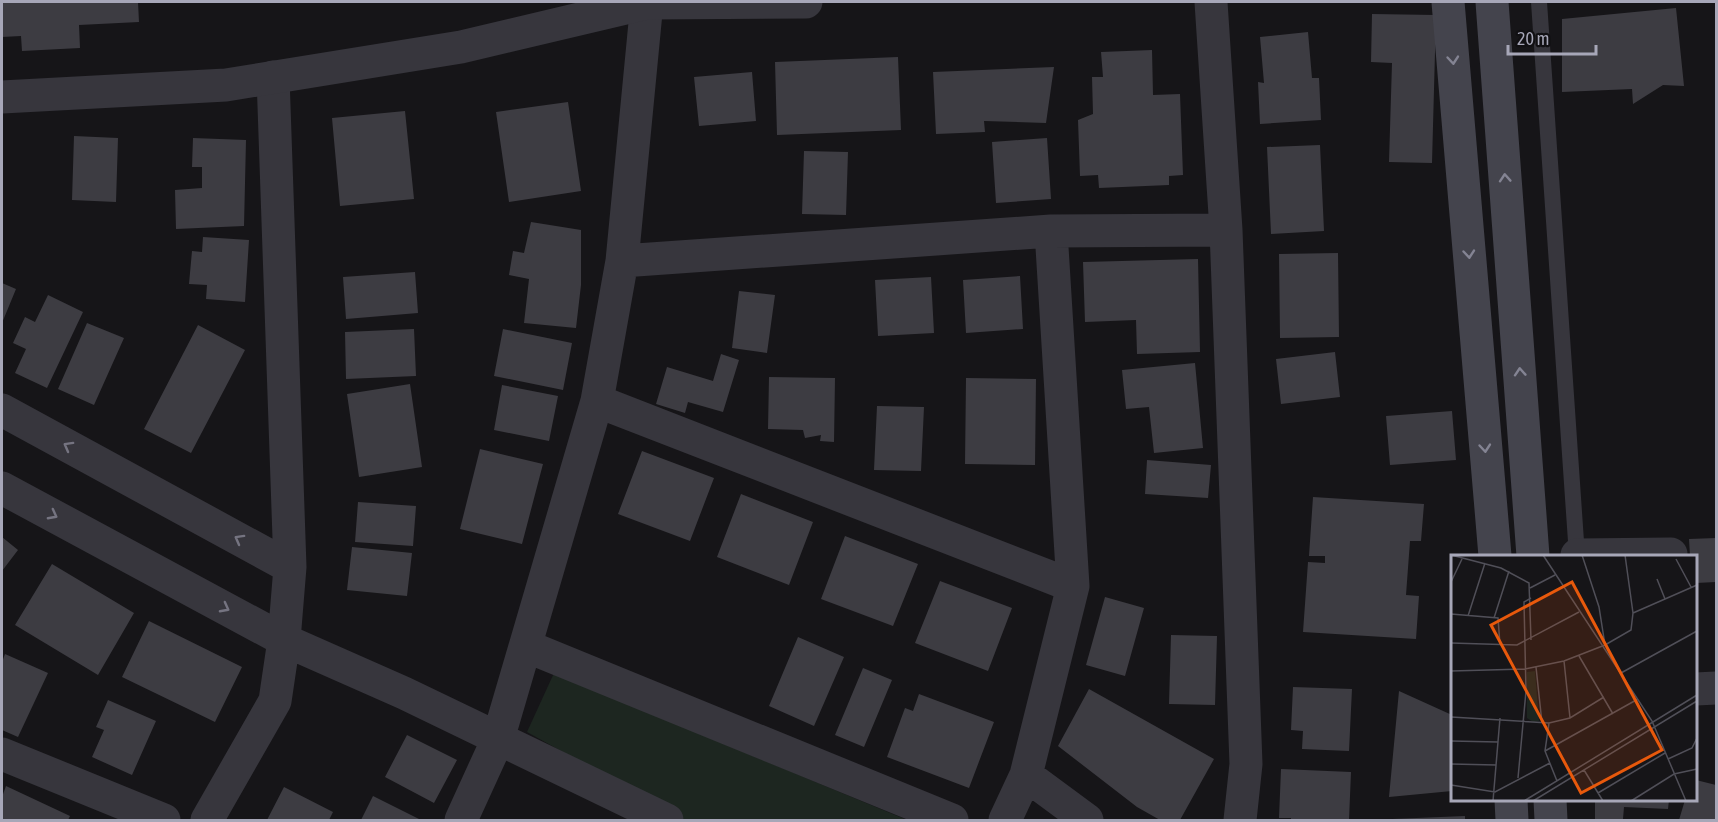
<svg xmlns="http://www.w3.org/2000/svg" width="1718" height="822" viewBox="0 0 1718 822" font-family="'Asap Condensed',sans-serif">
  <style>
    .green { fill: #1d2620 }
    .building { fill: #3d3c42 }
    .lines { fill: none; stroke-linecap: round; stroke-linejoin: round }
    .service { stroke: #37363d; stroke-width: 16 }
    .minor { stroke: #37363d; stroke-width: 33 }
    .tertiary { stroke: #37363d; stroke-width: 33 }
    .secondary { stroke: #44444d; stroke-width: 33 }
    .oneway { stroke: #848493 }
    .oneway2 { stroke: #757481 }
    .inset-road { fill: none; stroke: #504f58; stroke-width: 1.5 }
    .view { fill: #e8590c; fill-opacity: 0.15; stroke: #e8590c; stroke-width: 3 }
    .inset-edge { fill: none; stroke: #a7a7b8; stroke-width: 3 }
  </style>
  <rect width="100%" height="100%" fill="#161518"/>
  <path class="green" d="M554,673L907,820H685L527,732Z"/>
  <path class="building" d="M2,2H138L139,22L79,25L80,48L22,51L21,36L2,37Z
    M1676,8L1684,86L1663,85L1633,104L1632,89L1562,92V19Z
    M1372,14L1436,15L1432,163L1389,162L1392,63L1371,62Z
    M1308,32L1312,78H1319L1321,120L1260,124L1258,82L1264,83L1260,37Z
    M1152,50L1153,95L1180,94L1183,175L1169,176V185L1099,188L1098,175L1080,176L1078,120L1093,114L1092,77H1103L1101,52Z
    M898,57L901,130L777,135L775,62Z
    M1054,67L1046,123L984,121L985,132L936,134L933,72Z
    M752,72L756,121L699,126L694,77Z
    M568,102L581,191L509,202L496,112Z
    M405,111L414,199L340,206L332,118Z
    M74,136L118,138L116,202L72,200Z
    M193,138L246,140L244,226L176,229L175,190L202,188V167H192Z
    M1047,138L1051,199L996,203L992,142Z
    M1320,145L1324,231L1271,234L1267,147Z
    M804,151L848,152L846,215L802,214Z
    M531,222L581,230V285L576,328L524,323L529,279L509,275L513,251L524,253Z
    M203,237L249,240L245,302L206,299L207,285L189,284L192,251L202,252Z
    M1338,253L1339,337L1280,338L1279,254Z
    M1198,259L1200,352L1137,354L1136,320L1085,322L1083,262Z
    M415,272L418,313L346,319L343,277Z
    M1020,276L1023,329L966,333L963,280Z
    M931,277L934,333L878,336L875,280Z
    M2,283L16,289L2,323Z
    M739,291L775,295L767,353L732,348Z
    M48,295L83,312L47,388L15,373L26,349L13,343L25,317L35,322Z
    M87,323L124,338L94,405L58,389Z
    M198,325L245,350L191,453L144,429Z
    M414,329L416,376L346,379L345,332Z
    M503,329L572,343L563,390L494,376Z
    M1335,352L1340,397L1281,404L1276,359Z
    M721,354L739,360L723,412L688,402L685,413L656,404L667,367L713,381Z
    M1195,363L1203,448L1154,453L1149,407L1126,409L1122,370Z
    M769,377L835,378L834,442L820,441L821,435L805,438L803,430L768,429Z
    M966,378L1036,379L1035,465L965,464Z
    M410,384L422,467L359,477L347,394Z
    M502,385L558,396L549,441L494,430Z
    M877,406L924,407L921,471L874,470Z
    M1452,411L1456,460L1390,465L1386,416Z
    M480,449L543,464L522,544L460,529Z
    M642,451L714,478L690,541L618,514Z
    M1147,460L1211,465L1208,498L1145,494Z
    M741,494L813,522L789,585L717,557Z
    M1313,497L1424,504L1421,541H1410L1406,595L1419,596L1416,639L1303,632L1308,562L1325,563V556H1309Z
    M358,502L416,506L413,546L355,542Z
    M845,536L918,564L893,626L821,599Z
    M2,537L18,550L2,571Z
    M1716,538V582L1696,583V556H1690L1689,539Z
    M352,547L412,553L407,596L347,590Z
    M52,564L134,613L98,675L15,625Z
    M940,581L1012,608L988,671L915,643Z
    M1105,597L1144,608L1125,676L1086,665Z
    M149,621L242,667L215,722L122,677Z
    M1171,635L1217,636L1215,705L1169,704Z
    M798,637L844,657L814,726L769,706Z
    M5,654L48,673L18,737L2,730V662Z
    M863,668L892,680L864,747L835,735Z
    M1293,687L1352,689L1349,751L1302,749L1303,731L1291,730Z
    M1089,689L1214,759L1180,820H1160L1137,807L1058,746Z
    M1399,691L1452,715V791L1389,797Z
    M919,694L994,722L969,788L887,757L905,708L913,711Z
    M108,700L156,721L132,775L92,757L104,730L96,727Z
    M407,735L457,760L434,803L385,777Z
    M1281,769L1351,772L1349,820H1291V818H1279Z
    M1696,780L1716,785V820H1679L1685,800H1696Z
    M6,786L70,816L68,820H2V797Z
    M284,787L333,812L329,820H267Z
    M373,796L421,820H361Z
    M1595,800H1669L1668,809L1624,807L1623,819L1595,820Z
    M1465,816V820H1392V819Z"/>
  <g class="lines">
    <path class="service" d="M1539,2L1577,556"/>
    <path class="minor" d="M1211,2L1226,230L1246,764L1240,820
      M622,261L1051,231L1226,230
      M597,401L1073,586
      M2,410L290,567
      M2,488L284,640L404,693L667,820
      M1577,555L1671,554
      M526,646L952,820
      M1696,689L1716,688
      M2,754L164,820
      M1026,775L1087,820
      M207,820L275,701L284,640L290,567L273,77
      M461,820L498,739L597,401L622,261L647,2
      M1005,820L1026,775L1073,586L1051,231"/>
    <path class="tertiary" d="M2,97L226,85L461,47L647,3L806,2"/>
    <path class="secondary" d="M1448,2L1495,556
      M1492,2L1533,556
      M1511,800L1512,820
      M1550,800L1551,820"/>
  </g>
  <defs><path id="oneway-chevron" d="M-2-3.5L2.5 0L-2 3.5" fill="none" stroke-width="1.6" stroke-linecap="round" stroke-linejoin="round" transform="scale(1.5)"/></defs>
  <g class="oneway">
    <use href="#oneway-chevron" transform="translate(1453 60) rotate(85)"/>
    <use href="#oneway-chevron" transform="translate(1505 178) rotate(-94)"/>
    <use href="#oneway-chevron" transform="translate(1469 254) rotate(85)"/>
    <use href="#oneway-chevron" transform="translate(1520 372) rotate(-94)"/>
    <use href="#oneway-chevron" transform="translate(1485 448) rotate(85)"/>
  </g>
  <g class="oneway2">
    <use href="#oneway-chevron" transform="translate(68 446) rotate(-151)"/>
    <use href="#oneway-chevron" transform="translate(53 515) rotate(28)"/>
    <use href="#oneway-chevron" transform="translate(239 539) rotate(-151)"/>
    <use href="#oneway-chevron" transform="translate(225 608) rotate(28)"/>
  </g>
  <g transform="translate(1451 555)">
    <rect width="246" height="246" fill="#161518"/>
    <path d="M84,116L88,166L82,167L76,163V117Z" fill="#1d2620"/>
    <path class="inset-road" d="M0,0L50,13L78,28L80,85M92,0L201,166L235,246M131,0L148,52L154,90M225,4L240,32M206,24L214,44M0,27L11,4M79,33L104,20M182,58L246,30M0,59L47,63L49,90M17,61L34,8M43,63L58,16M0,88L66,90L128,57M128,101L162,159M113,106L119,163M85,112L91,168M0,116L74,114L113,106L154,90L180,75L182,58L174,0M170,118L246,76M0,162L98,168L119,163L153,142M98,168L94,196L106,226M0,186L47,187M94,196L187,144M217,204L241,193L246,183M0,209L45,210M133,215L152,246M67,223L75,136L73,47L80,43M0,230L44,237L99,208M147,238L214,198M42,246L49,163M73,246L246,140M82,246L246,146M180,246L223,219L246,214"/>
    <path class="view" d="M121,27L211,195L130,238L40,70Z"/>
    <rect width="246" height="246" class="inset-edge"/>
  </g>
  <rect width="1718" height="822" fill="none" stroke="#a7a7b8" stroke-width="6"/>
  <path d="M1508 45v9h88v-9" fill="none" stroke="#a7a7b8" stroke-width="3"/>
  <text x="1517" y="45" font-size="18" fill="#a7a7b8" stroke="#111013" stroke-width="4.5" paint-order="stroke">20 m</text>
</svg>
